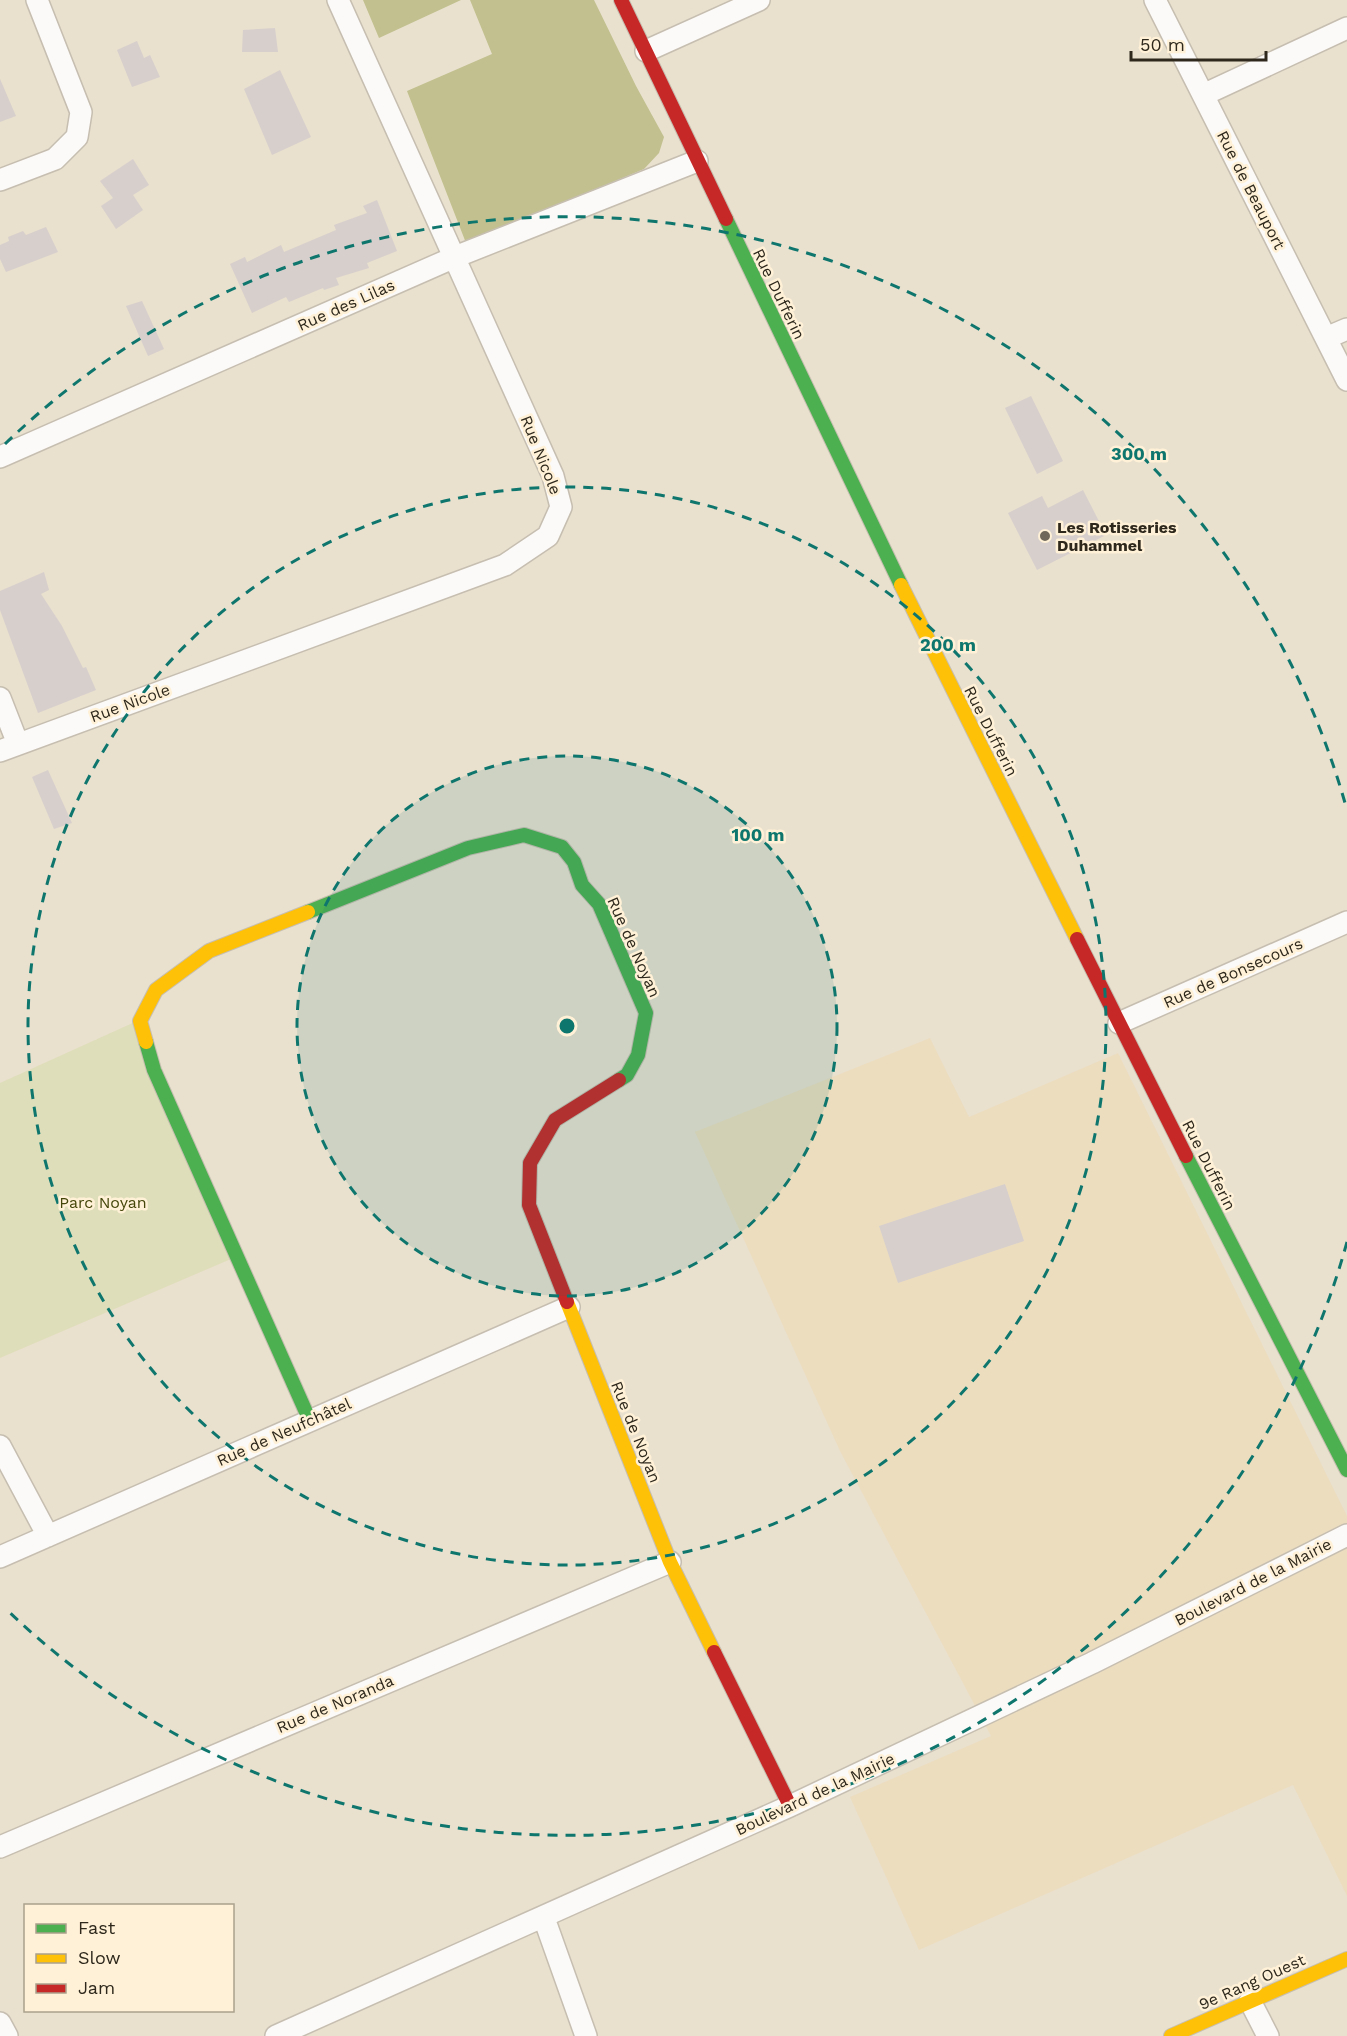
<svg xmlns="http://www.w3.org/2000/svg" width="1347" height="2036" viewBox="0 0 1347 2036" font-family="'Work Sans',sans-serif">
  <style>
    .built { fill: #ecddbf }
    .green { fill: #dfdeba }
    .forest { fill: #c1c08e }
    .building { fill: #d7cfcc }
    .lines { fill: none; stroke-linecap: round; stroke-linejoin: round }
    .street-casing { stroke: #c6beb0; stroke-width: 24 }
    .fast-casing { stroke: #c6beb0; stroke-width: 16 }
    .slow-casing { stroke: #c6beb0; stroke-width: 16 }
    .jam-casing { stroke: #c6beb0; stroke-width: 16 }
    .street { stroke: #fcfaf8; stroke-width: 21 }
    .fast { stroke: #4caf50; stroke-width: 14 }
    .slow { stroke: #ffc107; stroke-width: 14 }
    .jam { stroke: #c62828; stroke-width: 14 }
    .ring { fill: none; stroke: #0f766e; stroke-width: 3; stroke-dasharray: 10 8 }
    .poi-dot { fill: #6f685a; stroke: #fff1d7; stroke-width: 2 }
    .labels { text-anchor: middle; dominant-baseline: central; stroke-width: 5; stroke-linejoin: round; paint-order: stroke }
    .street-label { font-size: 16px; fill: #2e281c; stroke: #fff1d7 }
    .poi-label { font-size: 16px; font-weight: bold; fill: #2e281c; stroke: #fff1d7; text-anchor: start }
    .park-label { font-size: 16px; fill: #44460a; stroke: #fff1d7 }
    .centre { fill: #0f766e; stroke: #fff1d7; stroke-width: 3 }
    .ring-label { font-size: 18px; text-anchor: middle; font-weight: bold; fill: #0f766e; stroke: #fff1d7; stroke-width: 5; stroke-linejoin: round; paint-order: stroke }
  </style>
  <rect width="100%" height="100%" fill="#e9e0ce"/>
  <path class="built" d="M930,1038L969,1117L1118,1053L1347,1516V1896L1293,1785L919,1950L850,1797L991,1736L840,1451L695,1132Z"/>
  <path class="green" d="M137,1021L238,1256L0,1358V1083Z"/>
  <path class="forest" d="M363,0H461L379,38Z
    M470,0H594L636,86L664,137L659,153L644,169L466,243L407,91L492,54Z"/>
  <path class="building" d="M275,28L278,52H242L243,30Z
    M137,41L144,58L150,55L160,77L132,87L117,50Z
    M280,70L311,137L272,155L244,89Z
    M0,79L16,116L0,122Z
    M133,159L149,185L133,195L143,210L116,229L101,206L113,198L100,181Z
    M377,200L397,251L367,263L369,268L336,278L339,285L324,290L323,288L289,302L286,297L252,313L230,264L245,257L247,262L281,245L284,252L336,230L334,225L367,213L363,206Z
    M46,227L58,252L6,272L0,259V245L9,241L8,237L23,231L26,235Z
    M142,301L164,349L148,356L126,306Z
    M1031,396L1063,461L1037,474L1005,408Z
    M1083,490L1106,535L1037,570L1008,513L1042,496L1048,508Z
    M44,572L49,590L41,594L62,626L83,668L86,667L96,690L38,713L0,610V591Z
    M48,770L72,823L54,829L32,777Z
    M1005,1184L1024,1241L898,1283L879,1226Z"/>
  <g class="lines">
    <g class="street-casing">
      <path id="street" d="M1155,0L1347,380
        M646,51L759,0
        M1203,95L1347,28
        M0,180L55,159L77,137L81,112L37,0
        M1326,338L1347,329
        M0,457L455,257L697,161
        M0,698L18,744
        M0,751L505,565L548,536L561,507L553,476L338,0
        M1119,1023L1347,922
        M0,1446L48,1536
        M0,1557L569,1307
        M0,1847L670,1562
        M544,1918L586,2036
        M1250,2001L1268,2036
        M0,2023L7,2036
        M276,2036L790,1806L1092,1663L1347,1535"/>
    </g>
    <g class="fast-casing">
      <path id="fast" d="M726,219L901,585
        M308,912L468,848L524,835L562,847L574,862L582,885L599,904L646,1013L638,1055L627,1075L619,1080
        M146,1042L154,1070L310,1421
        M1186,1156L1347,1470"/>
    </g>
    <g class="slow-casing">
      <path id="slow" d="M901,585L1077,939
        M146,1042L140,1021L156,990L209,951L308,912
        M567,1302L670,1562L714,1652
        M1171,2036L1347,1959"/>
    </g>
    <g class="jam-casing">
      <path id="jam" d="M621,0L726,219
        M1077,939L1186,1156
        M567,1302L529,1205L530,1163L555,1120L619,1080
        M714,1652L790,1806"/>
    </g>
    <use href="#street" class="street"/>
    <use href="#fast" class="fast"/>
    <use href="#slow" class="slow"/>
    <use href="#jam" class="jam"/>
  </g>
  <circle cx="567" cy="1026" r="270" fill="#0f766e" fill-opacity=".12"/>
  <g class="ring">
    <circle cx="567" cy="1026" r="270"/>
    <circle cx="567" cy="1026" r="539"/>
    <path d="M1347 1242A809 809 0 0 1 5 1608M5 444A809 809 0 0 1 1347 810"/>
  </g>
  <circle class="poi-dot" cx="1045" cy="536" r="6"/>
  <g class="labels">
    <g class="street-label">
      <text transform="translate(1251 190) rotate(63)">Rue de Beauport</text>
      <text transform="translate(779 294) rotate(64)">Rue Dufferin</text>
      <text transform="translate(346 305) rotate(-24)">Rue des Lilas</text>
      <text transform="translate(541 455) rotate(68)">Rue Nicole</text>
      <text transform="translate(130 703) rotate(-20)">Rue Nicole</text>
      <text transform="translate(991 731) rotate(63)">Rue Dufferin</text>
      <text transform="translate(634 947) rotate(66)">Rue de Noyan</text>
      <text transform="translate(1233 973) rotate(-24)">Rue de Bonsecours</text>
      <text transform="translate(1209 1165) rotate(63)">Rue Dufferin</text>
      <text transform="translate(284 1432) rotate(-24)">Rue de Neufchâtel</text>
      <text transform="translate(636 1432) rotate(68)">Rue de Noyan</text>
      <text transform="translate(1253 1582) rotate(-27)">Boulevard de la Mairie</text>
      <text transform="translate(335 1704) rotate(-23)">Rue de Noranda</text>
      <text transform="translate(815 1794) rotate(-25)">Boulevard de la Mairie</text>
      <text transform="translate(1252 1982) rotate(-24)">9e Rang Ouest</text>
    </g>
    <g class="poi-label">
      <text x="1057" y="527">Les Rotisseries<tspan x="1057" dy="18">Duhammel</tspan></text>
    </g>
    <g class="park-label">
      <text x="103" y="1202">Parc Noyan</text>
    </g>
  </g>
  <circle cx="567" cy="1026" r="9" class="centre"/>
  <g class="ring-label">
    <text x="1139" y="460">300 m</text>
    <text x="948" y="651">200 m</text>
    <text x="758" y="841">100 m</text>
  </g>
  <rect x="24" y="1904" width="210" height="108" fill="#fff1d7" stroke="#aba18c" stroke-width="1.5"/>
  <rect x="36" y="1924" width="30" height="9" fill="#4caf50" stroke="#aba18c" stroke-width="1.5"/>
  <text x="78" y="1934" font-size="18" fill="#2e281c">Fast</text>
  <rect x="36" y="1954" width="30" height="9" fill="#ffc107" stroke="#aba18c" stroke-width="1.5"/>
  <text x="78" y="1964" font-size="18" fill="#2e281c">Slow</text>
  <rect x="36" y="1984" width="30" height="9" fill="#c62828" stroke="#aba18c" stroke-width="1.5"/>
  <text x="78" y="1994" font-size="18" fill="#2e281c">Jam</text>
  <path d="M1131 51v9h135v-9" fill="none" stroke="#2e281c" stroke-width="3"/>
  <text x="1140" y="51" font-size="18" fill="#2e281c" stroke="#fff1d7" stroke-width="4.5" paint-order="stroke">50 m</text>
</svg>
